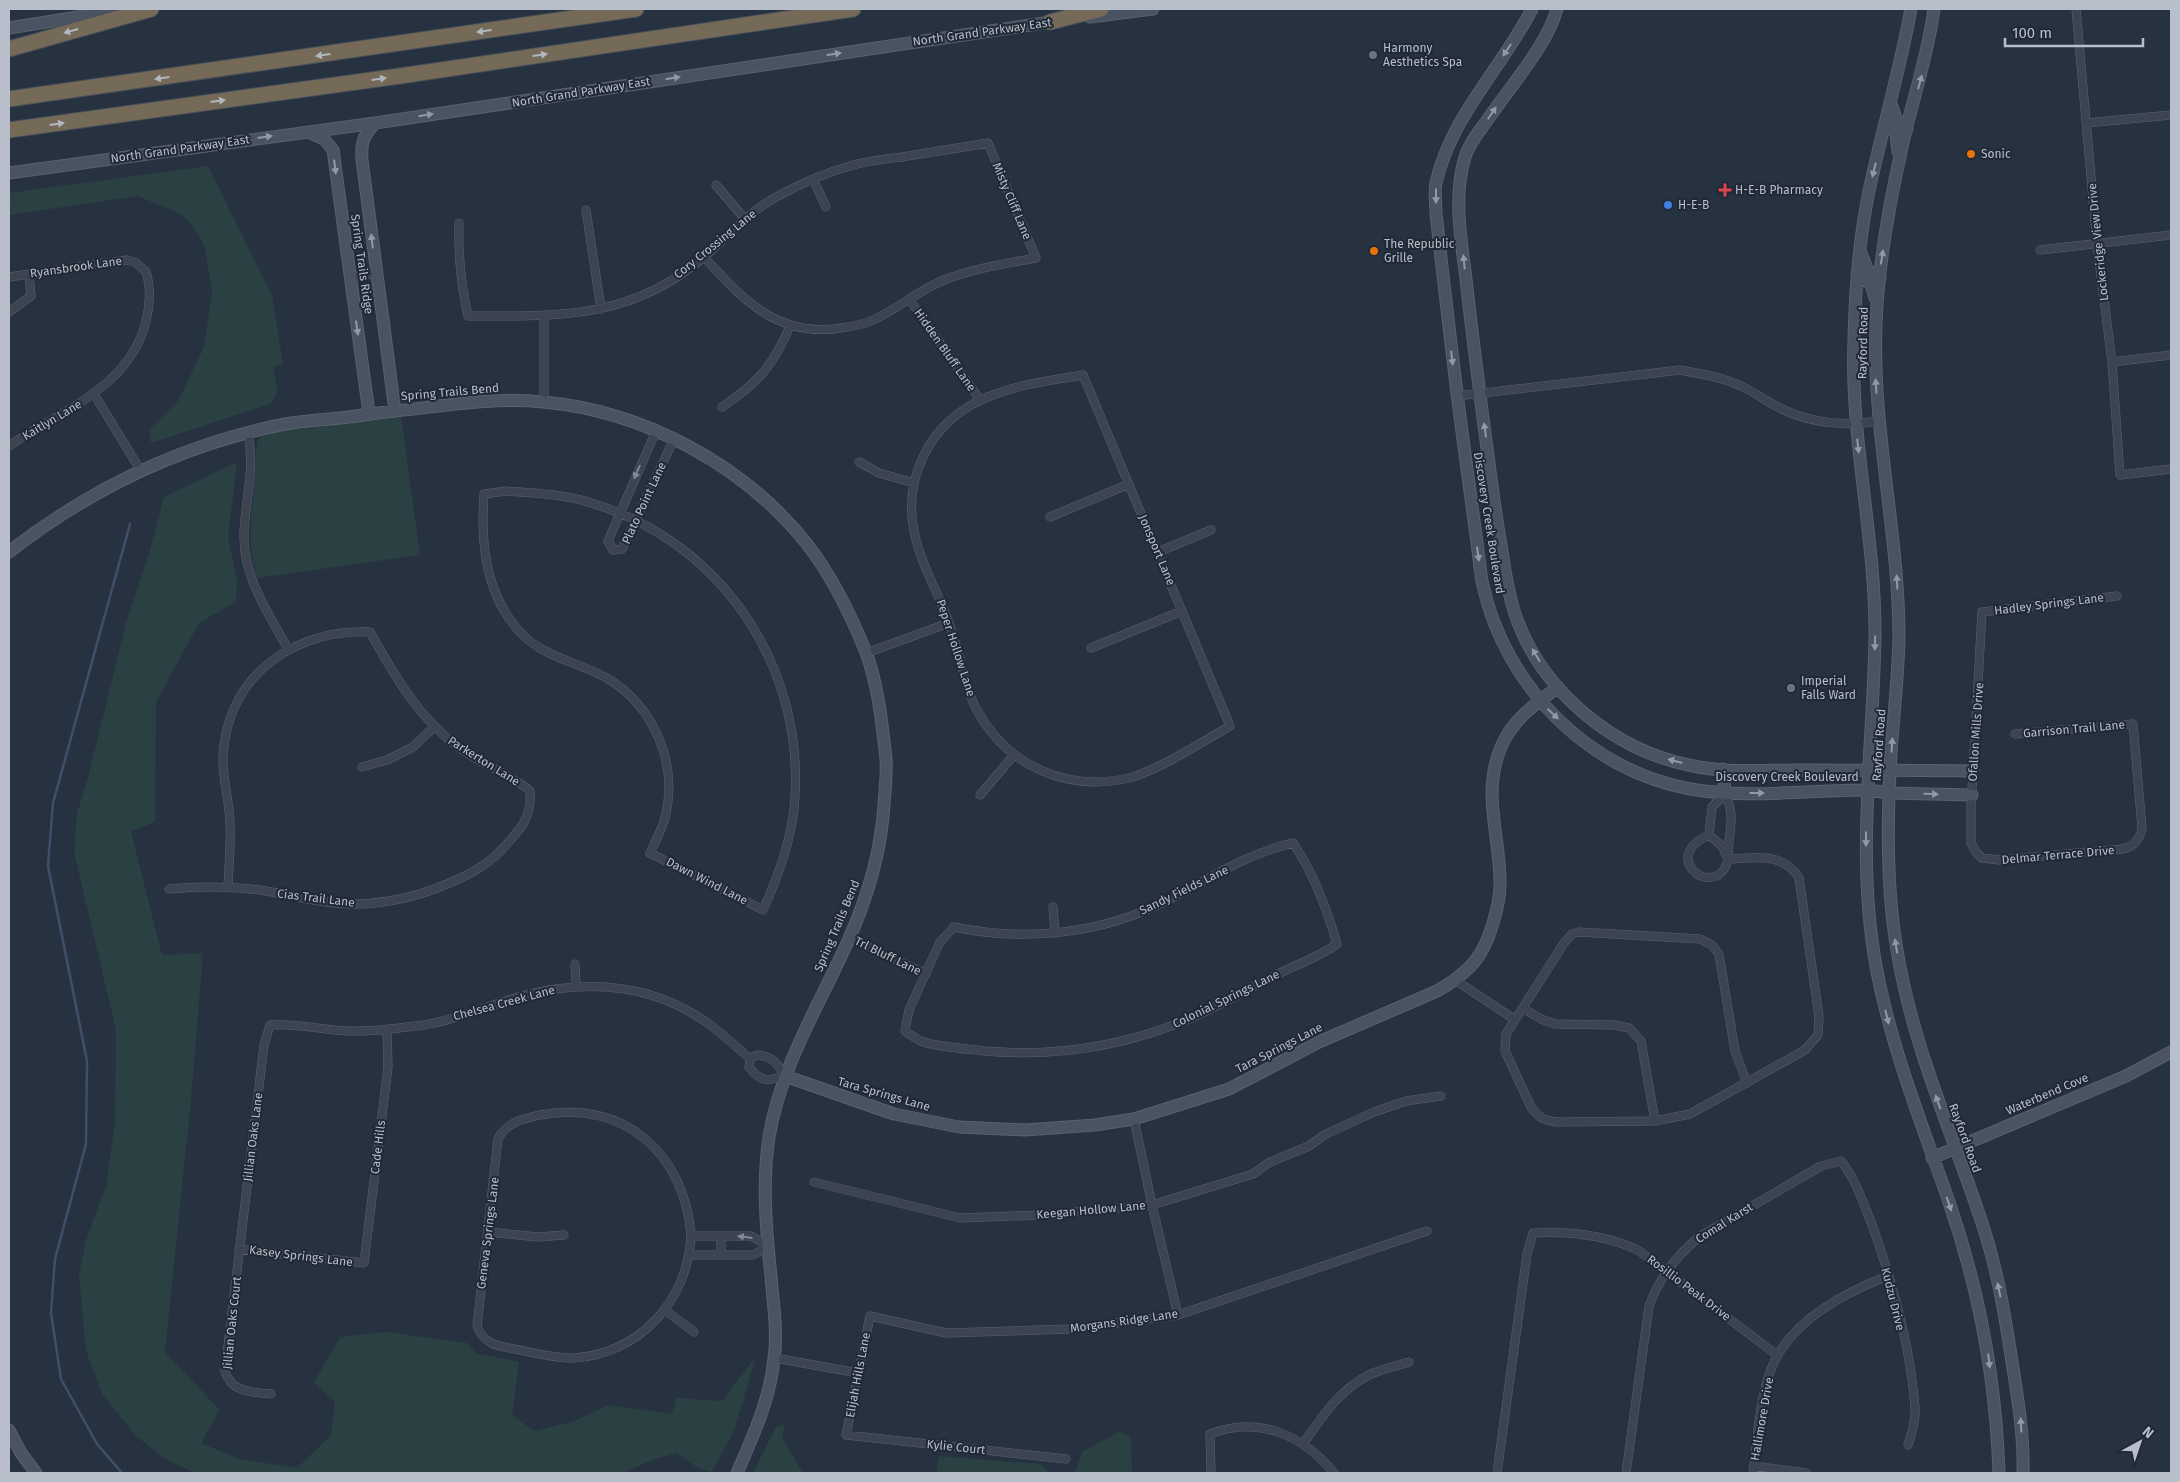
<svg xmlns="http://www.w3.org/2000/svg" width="2180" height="1482" viewBox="0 0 2180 1482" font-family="'Fira Sans',sans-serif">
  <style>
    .green { fill: #2a4042 }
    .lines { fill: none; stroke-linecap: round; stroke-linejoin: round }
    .stream { stroke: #3e5067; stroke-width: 2.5 }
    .street-casing { stroke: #59626d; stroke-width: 9 }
    .secondary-casing { stroke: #59626d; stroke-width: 13 }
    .highway-casing { stroke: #464f5a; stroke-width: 17 }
    .street { stroke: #3b4450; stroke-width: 8 }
    .secondary { stroke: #495362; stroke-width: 11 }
    .highway { stroke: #756958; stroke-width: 15 }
    .oneway { fill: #b1b6bf }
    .oneway2 { fill: #9199a6 }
    .oneway3 { fill: #808893 }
    .worship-dot { fill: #6b7280; stroke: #202935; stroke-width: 2 }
    .food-dot { fill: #e8710a; stroke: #202935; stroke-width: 2 }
    .health-dot { fill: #e0444e; stroke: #202935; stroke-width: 2 }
    .shop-dot { fill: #3f7fe0; stroke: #202935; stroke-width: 2 }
    .labels { text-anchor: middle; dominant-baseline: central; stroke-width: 4; stroke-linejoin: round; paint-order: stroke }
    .street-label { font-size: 12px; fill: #b8bfca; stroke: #202935 }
    .poi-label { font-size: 12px; fill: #b8bfca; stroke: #202935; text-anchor: start }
  </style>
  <rect width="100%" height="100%" fill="#273240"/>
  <path class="green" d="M208,166L272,295L283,364L273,367L278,391L270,404L151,443L149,430L178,401L204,347L212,291L205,248L197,232L183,215L138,196L9,215V193Z
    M401,416L420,555L257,578C248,548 250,521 254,491C255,482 255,444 259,439C269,427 379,418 401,416Z
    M237,462L228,538L237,580L236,602L199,623L156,702L155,822L131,831L162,955L203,953L191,1100L165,1352L220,1410L201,1443L240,1459L297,1468L331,1435L335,1402L314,1382L340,1337L386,1332L467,1343L476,1353L519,1362L512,1415L534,1431L575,1421L608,1405L672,1414L676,1398L722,1401L756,1356L734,1431L712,1472L698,1468L676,1453L652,1460L623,1473H196L167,1460L137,1437L102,1394L86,1351L79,1275L86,1240L106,1186L115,1121L116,1030L74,852L77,813L89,774L126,623L149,554L164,497Z
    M785,1424L782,1437L801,1470L805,1473H753L776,1427Z
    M1120,1431L1131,1438L1132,1473H1075L1082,1452Z
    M939,1456L1040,1464L1051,1473H936Z"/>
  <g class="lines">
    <path class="stream" d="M122,1473L97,1444L61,1379L51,1313L55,1259L86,1144L87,1061L48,866L53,803L130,524"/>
    <g class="street-casing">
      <path id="street" d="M2076,9L2097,244L2112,362L2120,475L2171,469
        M2086,123L2171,115
        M813,179L826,207
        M716,185L744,218
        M586,210L601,309
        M459,223C458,255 461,285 468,316C558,316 630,320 704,257C729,236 750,210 780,195C802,183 825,173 850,166C866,161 885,159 902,157C931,152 959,148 988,143L1036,258C1004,264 975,268 944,280C919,290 896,310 871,321C860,326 846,327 834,329C774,335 741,297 704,257
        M2040,250L2171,235
        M9,277L127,260L135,262L146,272C151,287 150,306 146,321C130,388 60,411 9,446
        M349,278L376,273
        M910,300L980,400
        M9,312L31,296L29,274
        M2112,362L2171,355
        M1083,375L1230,726C1204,741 1157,771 1129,778C1068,792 1009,767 978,712C963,685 960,652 949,623C938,592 920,563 914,531C909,506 912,480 923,457C953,393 1020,385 1083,375Z
        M94,394L141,471
        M1457,396L1680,370C1702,374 1723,377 1743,387C1754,392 1763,399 1774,405C1807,423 1841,427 1879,421
        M544,402V316
        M722,407C758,383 773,366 790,326
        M656,431L608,541L613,550L622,549L674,439
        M248,433C255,471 246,495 244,532C242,575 268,613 288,649
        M859,462L879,473L914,483
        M506,491C534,493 561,494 588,502C723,541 808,670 794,809C790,844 778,877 763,910L650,853C656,840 663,828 666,814C678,758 650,698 597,673C563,657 535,655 511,621C484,584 481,538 484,494Z
        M1050,517L1129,484
        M1158,552L1211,530
        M1091,648L1182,611
        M866,653L949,623
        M2015,734L2133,724L2142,828C2140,840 2133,847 2122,849L1999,860L1982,858L1976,852L1971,843V807L1982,612L2117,596
        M362,767L387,760L413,747L434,727
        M1725,794C1734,813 1731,821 1729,842C1728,850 1729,861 1725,868C1708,896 1661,856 1709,835L1712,807Z
        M980,795L1014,755
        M1709,835L1722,846L1728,859C1754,858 1784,852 1799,878L1819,1016L1818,1035L1805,1050L1690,1114L1655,1121L1558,1122C1546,1121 1539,1118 1532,1109L1505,1051L1506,1034L1564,943L1572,934L1579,932L1700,939L1712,945L1719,954L1735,1051L1747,1083
        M1293,843C1313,872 1327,909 1337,944C1319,957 1300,963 1280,973C1249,988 1220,1006 1189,1019C1124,1046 1054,1057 985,1051C969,1049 935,1047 921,1041C916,1038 910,1035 905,1031L909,1010L940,942L954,927C1026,942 1102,934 1168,900C1209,879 1248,853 1293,843Z
        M169,889C200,886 230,886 260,890C293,895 325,905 358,904C389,903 419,896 447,884C469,875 488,865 504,847C521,829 532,817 530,791C508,773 481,764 458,747C418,717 394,675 370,632C298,629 233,671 224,746C220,771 229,797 230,822C231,843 229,865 228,886
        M1053,907L1055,933
        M850,938L926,974
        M575,964L576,985
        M1455,980L1514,1019
        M1523,1008L1541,1019L1555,1024L1615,1025L1629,1028L1641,1041L1655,1121
        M757,1055C773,1056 777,1064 785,1076C767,1081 761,1083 749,1067L750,1059Z
        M1134,1119L1152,1205L1178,1315
        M814,1182L960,1218L1040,1215L1152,1205L1253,1174L1270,1162L1309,1146L1326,1134L1374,1112L1406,1101L1441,1096
        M489,1232L538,1237L564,1235
        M721,1236V1254
        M239,1249L364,1263L388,1067L387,1030
        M690,1255H753L768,1246L751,1236H691C685,1153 623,1099 540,1115C523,1119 506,1122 498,1139L477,1326C485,1347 501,1346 520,1350C538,1354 555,1358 573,1358C639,1355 688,1300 691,1236
        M665,1310L694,1332
        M775,1358L858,1373
        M271,1394C252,1392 231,1393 225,1371L264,1045L270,1025C297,1023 322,1030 349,1031C374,1032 399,1028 424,1025C456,1020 487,1006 518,997C586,978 655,983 713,1027C726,1037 738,1048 750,1059
        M1303,1444C1322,1417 1339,1390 1369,1375C1381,1369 1397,1366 1409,1362
        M1066,1459L846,1435L870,1316L946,1333L1071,1329L1178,1315L1427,1231
        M1754,1466L1806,1473
        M1211,1473L1210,1434C1258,1415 1303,1435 1334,1473
        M1497,1473L1527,1254L1533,1233C1569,1231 1605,1235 1638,1250L1777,1355
        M1626,1473L1649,1306C1660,1277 1675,1257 1699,1237L1821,1166L1841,1161C1856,1180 1862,1200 1871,1222C1892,1280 1910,1346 1915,1407C1916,1420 1912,1432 1908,1445
        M1753,1473C1757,1441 1759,1406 1769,1375C1785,1324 1841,1294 1888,1276"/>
    </g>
    <g class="secondary-casing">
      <path id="secondary" d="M1532,9C1502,68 1451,116 1436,183C1434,192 1436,204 1436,213C1445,294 1454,374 1465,454C1469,484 1473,513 1477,543C1479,557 1480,572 1483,586C1506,687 1588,770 1690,789C1748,799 1808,790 1867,790L1889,793L1972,795
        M1557,9C1547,46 1508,89 1486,122C1478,133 1469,144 1465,157C1453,197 1461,238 1466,279C1471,325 1477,371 1483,418C1489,462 1494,507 1502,551C1505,572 1508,593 1515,614C1541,691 1614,751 1693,766C1727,773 1764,770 1798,770C1857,770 1915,770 1973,771
        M1911,9C1900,70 1882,130 1869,191C1859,240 1855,290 1854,340C1850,440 1876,538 1875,638C1873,748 1856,857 1876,966C1891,1048 1922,1124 1949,1202C1979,1289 1996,1382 1999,1473
        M1934,9C1928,56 1912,101 1902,147C1889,205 1878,265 1876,325C1872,430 1899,533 1899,638C1898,683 1892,728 1890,772C1887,830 1887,888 1896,944C1911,1043 1951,1129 1982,1223C1997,1268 2005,1315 2012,1362C2018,1399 2024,1436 2023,1473
        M1090,17L1153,9
        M9,28L128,9
        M1891,104L1897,121L1907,129
        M375,123C363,137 361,141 362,160L395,411
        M1886,123L1896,134L1898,152
        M308,132L324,139L333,150L369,413
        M9,173L375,123L1057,21
        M1861,253L1868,271L1880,278
        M1858,275L1871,284L1875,298
        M9,552C90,489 184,444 285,424C303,421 322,420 340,418C358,416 377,413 395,411C444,406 494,397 543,402C644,411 744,465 807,544C831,575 850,613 865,650C878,683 882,723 886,759C887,774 885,790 884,805C881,852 868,896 849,939C820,1004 781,1065 769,1137C762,1182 766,1230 771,1276C773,1303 778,1332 774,1359C770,1400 753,1436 737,1473
        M1723,769L1725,794
        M785,1076L894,1114L959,1127L1025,1130L1095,1125L1134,1119L1229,1089L1319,1042L1437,991C1453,982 1470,970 1480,954C1490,938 1500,904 1500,885C1501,837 1481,795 1501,747C1512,720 1535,704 1558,687
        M1932,1158L2126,1076L2171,1052
        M9,1430L21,1453L36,1473"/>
    </g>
    <g class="highway-casing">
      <path id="highway" d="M1050,22L1101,9
        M9,49L151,9
        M9,99L636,9
        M9,130L400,76L853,9"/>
    </g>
    <use href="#street" class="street"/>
    <use href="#secondary" class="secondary"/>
    <use href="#highway" class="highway"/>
  </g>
  <defs><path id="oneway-solid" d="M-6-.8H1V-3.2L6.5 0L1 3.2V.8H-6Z" transform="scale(1.25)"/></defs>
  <g class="oneway">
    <use href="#oneway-solid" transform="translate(71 31) rotate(164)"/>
    <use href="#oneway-solid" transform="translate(484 31) rotate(172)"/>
    <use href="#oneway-solid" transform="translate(323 55) rotate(172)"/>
    <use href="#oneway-solid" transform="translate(540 55) rotate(-8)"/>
    <use href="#oneway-solid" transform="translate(162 78) rotate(172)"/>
    <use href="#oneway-solid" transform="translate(379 79) rotate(-8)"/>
    <use href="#oneway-solid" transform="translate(218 101) rotate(-8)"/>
    <use href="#oneway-solid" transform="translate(57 124) rotate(-8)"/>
  </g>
  <g class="oneway2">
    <use href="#oneway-solid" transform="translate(1507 50) rotate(124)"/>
    <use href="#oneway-solid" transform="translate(834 54) rotate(-9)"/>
    <use href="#oneway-solid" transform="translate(673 78) rotate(-9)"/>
    <use href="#oneway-solid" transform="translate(1920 82) rotate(-75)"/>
    <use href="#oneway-solid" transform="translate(1492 113) rotate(-56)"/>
    <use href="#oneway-solid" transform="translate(426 115) rotate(-9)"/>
    <use href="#oneway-solid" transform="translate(265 137) rotate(-8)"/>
    <use href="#oneway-solid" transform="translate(335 167) rotate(83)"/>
    <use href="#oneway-solid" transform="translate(1874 170) rotate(104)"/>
    <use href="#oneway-solid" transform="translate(1436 196) rotate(90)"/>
    <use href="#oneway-solid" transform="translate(372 241) rotate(-97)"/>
    <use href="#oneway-solid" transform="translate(1882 257) rotate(-81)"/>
    <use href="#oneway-solid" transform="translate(1464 262) rotate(-96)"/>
    <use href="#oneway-solid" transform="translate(357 328) rotate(82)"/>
    <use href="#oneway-solid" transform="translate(1452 358) rotate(83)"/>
    <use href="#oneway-solid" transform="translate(1876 386) rotate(-93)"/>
    <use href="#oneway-solid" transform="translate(1485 430) rotate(-98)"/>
    <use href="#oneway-solid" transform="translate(1858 446) rotate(84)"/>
    <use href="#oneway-solid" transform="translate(1478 554) rotate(82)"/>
    <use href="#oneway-solid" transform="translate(1897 582) rotate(-93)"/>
    <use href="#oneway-solid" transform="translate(1875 643) rotate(91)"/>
    <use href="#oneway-solid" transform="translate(1536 655) rotate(-121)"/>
    <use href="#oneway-solid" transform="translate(1553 714) rotate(43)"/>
    <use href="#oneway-solid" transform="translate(1892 745) rotate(-86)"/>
    <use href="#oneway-solid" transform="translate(1675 761) rotate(-165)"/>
    <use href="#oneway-solid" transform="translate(1757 793)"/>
    <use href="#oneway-solid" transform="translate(1931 794) rotate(1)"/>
    <use href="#oneway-solid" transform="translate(1866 839) rotate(90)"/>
    <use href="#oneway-solid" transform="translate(1896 946) rotate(-99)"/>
    <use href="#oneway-solid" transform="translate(1887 1017) rotate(77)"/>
    <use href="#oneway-solid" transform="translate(1938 1102) rotate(-110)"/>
    <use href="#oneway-solid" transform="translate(1949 1204) rotate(71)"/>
    <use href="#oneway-solid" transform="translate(1999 1290) rotate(-102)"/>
    <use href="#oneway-solid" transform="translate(1989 1361) rotate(83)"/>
    <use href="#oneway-solid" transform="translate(2021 1425) rotate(-93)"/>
  </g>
  <g class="oneway3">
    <use href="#oneway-solid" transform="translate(637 472) rotate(114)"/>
    <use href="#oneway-solid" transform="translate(745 1237) rotate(-173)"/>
  </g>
  <g class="worship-dot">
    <circle cx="1373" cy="55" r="5"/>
    <circle cx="1791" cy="688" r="5"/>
  </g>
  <g class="food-dot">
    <circle cx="1971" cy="154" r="5"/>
    <circle cx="1374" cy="251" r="5"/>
  </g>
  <path class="health-dot" d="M1722.5 182.5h5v5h5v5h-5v5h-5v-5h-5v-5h5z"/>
  <circle class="shop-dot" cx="1668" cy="205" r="5"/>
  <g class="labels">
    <g class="street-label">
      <text transform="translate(982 32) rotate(-8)">North Grand Parkway East</text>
      <text transform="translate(581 92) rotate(-9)">North Grand Parkway East</text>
      <text transform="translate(180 149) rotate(-8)">North Grand Parkway East</text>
      <text transform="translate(1012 201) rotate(67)">Misty Cliff Lane</text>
      <text transform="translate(2098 242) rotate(-96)">Lockeridge View Drive</text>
      <text transform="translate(715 244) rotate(-39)">Cory Crossing Lane</text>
      <text transform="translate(362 264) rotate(82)">Spring Trails Ridge</text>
      <text transform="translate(76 267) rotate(-8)">Ryansbrook Lane</text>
      <text transform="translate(1863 343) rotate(-89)">Rayford Road</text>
      <text transform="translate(945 350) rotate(55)">Hidden Bluff Lane</text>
      <text transform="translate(450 392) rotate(-5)">Spring Trails Bend</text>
      <text transform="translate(52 420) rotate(-31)">Kaitlyn Lane</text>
      <text transform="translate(644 503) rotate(-65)">Plato Point Lane</text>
      <text transform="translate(1489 523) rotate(81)">Discovery Creek Boulevard</text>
      <text transform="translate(1157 550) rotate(67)">Jonsport Lane</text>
      <text transform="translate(2049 604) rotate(-7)">Hadley Springs Lane</text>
      <text transform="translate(956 648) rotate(72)">Peper Hollow Lane</text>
      <text transform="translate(2074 729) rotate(-5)">Garrison Trail Lane</text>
      <text transform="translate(1976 732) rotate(-86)">Ofallon Mills Drive</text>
      <text transform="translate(1879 745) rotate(-86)">Rayford Road</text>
      <text transform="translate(484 761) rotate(32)">Parkerton Lane</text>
      <text x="1787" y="777">Discovery Creek Boulevard</text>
      <text transform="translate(2058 855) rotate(-5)">Delmar Terrace Drive</text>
      <text transform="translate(707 881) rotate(27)">Dawn Wind Lane</text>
      <text transform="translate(1184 890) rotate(-26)">Sandy Fields Lane</text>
      <text transform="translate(316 898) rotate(7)">Cias Trail Lane</text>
      <text transform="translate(837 926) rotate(-67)">Spring Trails Bend</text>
      <text transform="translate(888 956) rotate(26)">Trl Bluff Lane</text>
      <text transform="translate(1226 999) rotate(-26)">Colonial Springs Lane</text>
      <text transform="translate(504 1003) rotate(-15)">Chelsea Creek Lane</text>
      <text transform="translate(1279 1048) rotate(-27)">Tara Springs Lane</text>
      <text transform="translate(884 1094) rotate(16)">Tara Springs Lane</text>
      <text transform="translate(2047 1094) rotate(-23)">Waterbend Cove</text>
      <text transform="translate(253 1137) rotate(-83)">Jillian Oaks Lane</text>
      <text transform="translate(1965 1138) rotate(70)">Rayford Road</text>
      <text transform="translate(378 1147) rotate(-83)">Cade Hills</text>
      <text transform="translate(1091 1210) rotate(-5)">Keegan Hollow Lane</text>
      <text transform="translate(1724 1223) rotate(-32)">Comal Karst</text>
      <text transform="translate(488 1233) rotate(-83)">Geneva Springs Lane</text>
      <text transform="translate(301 1256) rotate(7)">Kasey Springs Lane</text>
      <text transform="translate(1689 1288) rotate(37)">Rosillio Peak Drive</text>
      <text transform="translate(1893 1299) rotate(76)">Kudzu Drive</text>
      <text transform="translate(1124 1321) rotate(-8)">Morgans Ridge Lane</text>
      <text transform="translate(232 1323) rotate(-84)">Jillian Oaks Court</text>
      <text transform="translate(858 1375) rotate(-79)">Elijah Hills Lane</text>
      <text transform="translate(1762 1419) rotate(-80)">Hallimore Drive</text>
      <text transform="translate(956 1447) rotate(6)">Kylie Court</text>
    </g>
    <g class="poi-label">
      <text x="1383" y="48">Harmony<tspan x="1383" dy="14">Aesthetics Spa</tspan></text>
      <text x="1981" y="154">Sonic</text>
      <text x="1735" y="190">H-E-B Pharmacy</text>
      <text x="1678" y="205">H-E-B</text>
      <text x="1384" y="244">The Republic<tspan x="1384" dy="14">Grille</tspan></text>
      <text x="1801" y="681">Imperial<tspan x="1801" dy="14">Falls Ward</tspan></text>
    </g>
  </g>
  <rect width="2180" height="1482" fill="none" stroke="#b8bfca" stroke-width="20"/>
  <g transform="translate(2140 1442) rotate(40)" stroke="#202935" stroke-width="4" paint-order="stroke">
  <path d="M0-4L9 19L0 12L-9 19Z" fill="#b8bfca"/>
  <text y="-8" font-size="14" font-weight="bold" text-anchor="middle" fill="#b8bfca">N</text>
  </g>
  <path d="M2005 38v8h138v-8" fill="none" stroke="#b8bfca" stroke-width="2.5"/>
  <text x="2012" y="38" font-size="15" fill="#b8bfca" stroke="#202935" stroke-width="4" paint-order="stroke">100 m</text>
</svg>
